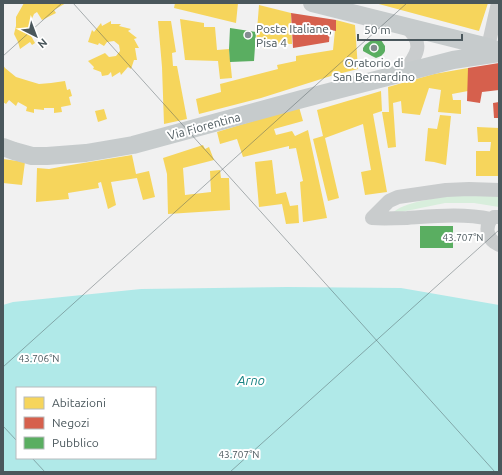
<svg xmlns="http://www.w3.org/2000/svg" width="502" height="475" viewBox="0 0 502 475" font-family="Ubuntu,sans-serif">
  <style>
    .green { fill: #d8eedc }
    .water { fill: #b0e9e8; fill-rule: evenodd }
    .homes { fill: #f6d55c }
    .shops { fill: #d6604d }
    .public { fill: #5aae61 }
    .lines { fill: none; stroke-linecap: round; stroke-linejoin: round }
    .minor { stroke: #c9cccd; stroke-width: 14 }
    .major { stroke: #c6cbcc; stroke-width: 18 }
    .ticks { fill: none; stroke: #4a575c; stroke-width: 1; stroke-opacity: 0.45 }
    .poi-dot { fill: #848d90; stroke: #fff; stroke-width: 1.5 }
    .labels { text-anchor: middle; dominant-baseline: central; stroke-width: 4; stroke-linejoin: round; paint-order: stroke }
    .poi-label { font-size: 12px; fill: #4a575c; stroke: #fff; text-anchor: start }
    .street-label { font-size: 12px; fill: #4a575c; stroke: #fff }
    .water-label { font-size: 13px; font-style: italic; fill: #178383; stroke: #fff }
    .ticks-label { font-size: 10px; text-anchor: middle; fill: #4a575c; stroke: #fff; stroke-width: 4; stroke-linejoin: round; paint-order: stroke }
  </style>
  <rect width="100%" height="100%" fill="#f1f1f1"/>
  <path class="green" d="M462,194L499,195V207L474,203H445L406,211L391,215C400,201 446,197 462,194Z"/>
  <path class="water" d="M287,287L401,288L499,305V472H3V305L13,302L141,289ZM17,388H155V458H17Z"/>
  <path class="homes" d="M24,3H66L54,10L56,13L42,20L37,12L34,14L30,23L29,28L30,34L35,43L32,45L30,42L20,49L18,42L14,34L16,26V17Z
    M175,3H238L236,23L174,8Z
    M375,3H488L479,31Z
    M259,5L291,13L292,44H272L271,48L263,49V43H256Z
    M180,19L204,23V27H215L217,50L229,49L232,78L220,79L218,61L185,60Z
    M336,20L355,25L358,69L334,75L261,98L199,114L196,99L221,92L220,84L278,69L277,65L296,61V56L333,50Z
    M111,21V24H121L119,26L131,29L128,31L137,38L134,39L139,48H135L137,60H134L131,69L128,67L121,75L120,72L112,77L111,72L108,75L102,76L101,72L93,69L94,67L88,61L105,53L109,57L116,56L120,51L119,45L114,41L107,42L104,46L99,43L98,45L88,42L92,30L94,32L101,23L102,26Z
    M158,21H171L176,52L172,53L173,66H177L187,119L164,124L162,67Z
    M3,65L5,68L16,77L29,81L39,84L51,83L65,81L67,90L70,89L72,96L69,97L71,105L61,107L62,112L54,113V108H44V110L34,109V113L26,111L27,107L18,102L16,106L9,100L6,104L3,102Z
    M468,68V91L452,94L453,100H461V114L438,112L441,90L429,88L420,115L402,113L401,101L393,103L396,147L388,148L382,112H389L388,87L434,74Z
    M381,91L382,111L373,114L387,192L365,195L361,172L371,170L363,124L325,138L339,198L328,201L313,139L323,136L317,110Z
    M299,107L303,121L274,129L276,135L292,131L295,136L308,130L327,218L303,222L300,182L303,181L296,148L289,149V146L243,157L237,139L220,144L217,132Z
    M104,109L107,119L98,122L95,111Z
    M440,115L451,116L446,165L434,162L425,161L428,128L437,129Z
    M477,127L499,128V176H476V151H490L491,142H478Z
    M203,145L205,149L209,147L214,160L183,168L185,195L211,192L210,171L220,170L221,178H229L230,210L168,214L167,174L163,158Z
    M132,155L136,174L149,171L155,197L143,200L137,178L111,182L116,205L108,209L101,182L98,183L99,188L68,193L69,199L36,202L37,168L49,169L65,166Z
    M3,159L25,162L22,185L3,183Z
    M272,160L276,194L286,192L290,206L298,205L299,223L286,224L282,204L259,207L255,162Z"/>
  <path class="shops" d="M291,13L336,20V31L330,30L329,42L293,48Z
    M499,63V90L482,92L480,103L467,101L468,68Z
    M499,102V118H494L493,103Z"/>
  <path class="public" d="M230,28L256,32L254,61L230,62L229,49Z
    M373,39H376L381,40L385,46V51L384,53L381,56L376,58L372,56L363,51V48L365,45Z
    M420,226H453V248H420Z"/>
  <g class="lines">
    <path class="minor" d="M488,47L498,3
      M403,73C417,55 426,43 405,26
      M372,218L389,201L398,197L446,190L469,189L499,190
      M372,218C385,219 394,218 407,218C435,216 463,213 491,219L494,217H499
      M491,219C484,229 488,240 499,245"/>
    <path class="major" d="M312,3L488,47L499,51
      M3,147L14,151L32,156H47L86,153L133,145L302,99L453,60L499,53"/>
  </g>
  <path class="ticks" d="M73,3L495,472M3,56L62,3M3,367L407,3M3,426L17,441M32,458L45,472M230,472L499,230"/>
  <g class="poi-dot">
    <circle cx="248" cy="35" r="4"/>
    <circle cx="374" cy="48" r="4"/>
  </g>
  <g class="labels">
    <g class="poi-label">
      <text x="256" y="28">Poste Italiane,<tspan x="256" dy="14">Pisa 4</tspan></text>
      <text x="374" y="62" text-anchor="middle">Oratorio di<tspan x="374" dy="14">San Bernardino</tspan></text>
    </g>
    <g class="street-label">
      <text transform="translate(204 126) rotate(-15)">Via Fiorentina</text>
    </g>
    <g class="water-label">
      <text x="251" y="380">Arno</text>
    </g>
  </g>
  <g class="ticks-label">
    <text x="463" y="241">43.707°N</text>
    <text x="39" y="362">43.706°N</text>
    <text x="239" y="458">43.707°N</text>
  </g>
  <rect width="502" height="475" fill="none" stroke="#4a575c" stroke-width="8"/>
  <rect x="16" y="387" width="140" height="72" fill="#ffffff" stroke="#b7bcbe"/>
  <rect x="24" y="397" width="20" height="12" fill="#f6d55c" stroke="#b7bcbe"/>
  <text x="52" y="407" font-size="12" fill="#4a575c">Abitazioni</text>
  <rect x="24" y="417" width="20" height="12" fill="#d6604d" stroke="#b7bcbe"/>
  <text x="52" y="427" font-size="12" fill="#4a575c">Negozi</text>
  <rect x="24" y="437" width="20" height="12" fill="#5aae61" stroke="#b7bcbe"/>
  <text x="52" y="447" font-size="12" fill="#4a575c">Pubblico</text>
  <g transform="translate(36 36) rotate(138)" stroke="#ffffff" stroke-width="3" paint-order="stroke">
  <path d="M0-3L7 15L0 10L-7 15Z" fill="#4a575c"/>
  <text y="-6" font-size="11" font-weight="bold" text-anchor="middle" fill="#4a575c">N</text>
  </g>
  <path d="M358 34v6h104v-6" fill="none" stroke="#4a575c" stroke-width="2"/>
  <text x="364" y="34" font-size="12" fill="#4a575c" stroke="#ffffff" stroke-width="3" paint-order="stroke">50 m</text>
</svg>
